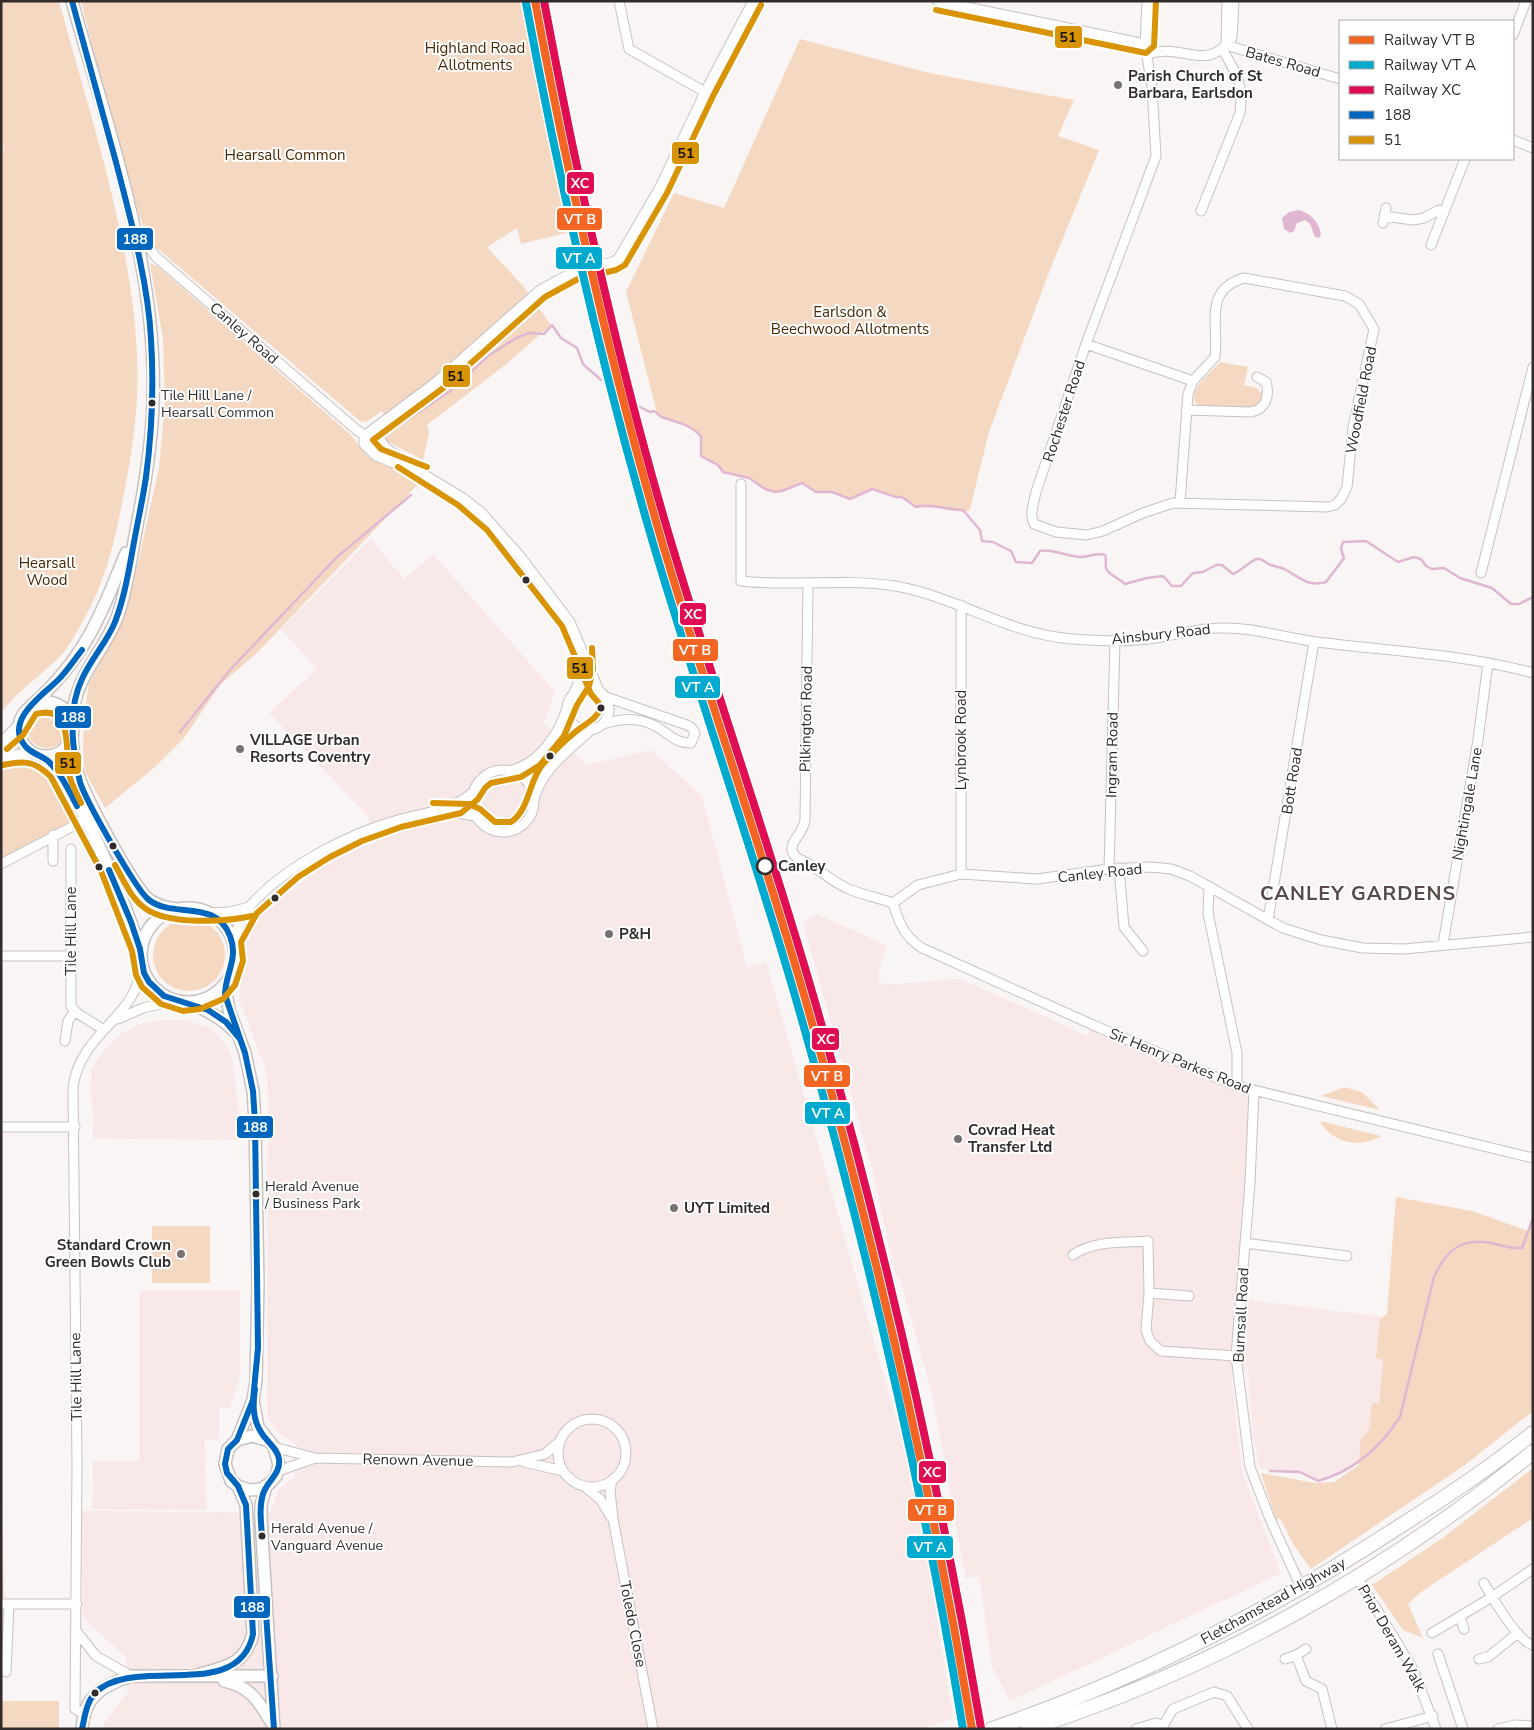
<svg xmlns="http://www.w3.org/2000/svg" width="1534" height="1730" viewBox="0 0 1534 1730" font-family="'Nunito Sans',sans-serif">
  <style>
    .built { fill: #f8e8e7 }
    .green { fill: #f4d8c1 }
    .water { fill: #e0b7d3 }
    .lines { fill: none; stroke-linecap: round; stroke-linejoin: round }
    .stream { stroke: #e0b7d3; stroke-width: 2.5 }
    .minor-casing { stroke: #c7c2c2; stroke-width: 11 }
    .major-casing { stroke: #c7c2c2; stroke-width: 14 }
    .highway-casing { stroke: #c7c2c2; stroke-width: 16 }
    .minor { stroke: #fefefe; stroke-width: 9 }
    .major { stroke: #fefefe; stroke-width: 11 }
    .highway { stroke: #fefefe; stroke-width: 14 }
    .bus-1-casing { stroke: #fff; stroke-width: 10 }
    .bus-2-casing { stroke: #fff; stroke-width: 10 }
    .bus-1 { stroke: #0065bd; stroke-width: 6 }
    .bus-2 { stroke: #d99406; stroke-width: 6 }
    .rail-1-casing { stroke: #fff; stroke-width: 11 }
    .rail-2-casing { stroke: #fff; stroke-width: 11 }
    .rail-3-casing { stroke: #fff; stroke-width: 11 }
    .rail-1 { stroke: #f26522; stroke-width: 8 }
    .rail-2 { stroke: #00a9ce; stroke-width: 8 }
    .rail-3 { stroke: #df0d52; stroke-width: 8 }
    .poi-dot { fill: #787272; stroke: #fff; stroke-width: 2 }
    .bus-dot { fill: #322b2b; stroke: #fff; stroke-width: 2 }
    .stop-dot { fill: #fff; stroke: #322b2b; stroke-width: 2.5 }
    .labels { text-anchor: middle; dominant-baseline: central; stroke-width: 4; stroke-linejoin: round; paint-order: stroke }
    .bus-label { font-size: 14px; fill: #322b2b; stroke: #fff; text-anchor: start }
    .park-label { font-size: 15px; fill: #482702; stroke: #fff }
    .street-label { font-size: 15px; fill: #322b2b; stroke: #fff }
    .poi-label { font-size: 15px; font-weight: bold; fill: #322b2b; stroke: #fff; text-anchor: start }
    .stop-label { font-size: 15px; font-weight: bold; fill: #322b2b; stroke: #fff; text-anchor: start }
    .district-label { font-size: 20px; font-weight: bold; letter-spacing: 1px; fill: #584a49; stroke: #fff }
    .line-badge { stroke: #fff; stroke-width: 2 }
    .badge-label { font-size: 14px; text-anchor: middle; font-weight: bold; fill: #fff }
    .pale-badge-label { font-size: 14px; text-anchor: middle; font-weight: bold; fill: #111 }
  </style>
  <rect width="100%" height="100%" fill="#faf5f5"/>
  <path class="built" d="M371,539L404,579L433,554L555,692L544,723L587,765L651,750L702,796L747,967L766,962L917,1492L953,1718L921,1729H104V1723L129,1691L126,1657L83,1618L82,1511L270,1513L279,1489L295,1477L296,1445L278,1432L267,1416L268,1092L266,1069L239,1000L248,928L290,891L323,866L375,838L367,815L269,713L317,669L281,629Z
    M817,914L887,946L878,974L879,980L884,985L960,979L1088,1036L1093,1025L1254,1091L1242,1299L1385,1317L1376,1358L1383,1359L1379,1404L1372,1403L1369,1429L1360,1440L1359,1461L1339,1475L1318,1481L1300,1472L1260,1469L1252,1429L1248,1369H1232L1233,1393L1243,1475L1281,1573L1010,1701L992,1667L979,1576L966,1579L932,1394L900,1278H896L872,1169L803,923Z
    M162,1020H187L212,1029L225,1043L232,1057L238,1104L240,1125L238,1140L93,1138L91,1070L104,1050L122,1033L140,1024Z
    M139,1291H240V1375L230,1408H219V1439L205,1440L206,1510L92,1509L93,1461H139Z"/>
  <path class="green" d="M1,1H59C92,124 143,270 137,398C135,433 129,469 122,504C115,538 107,574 91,606C83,620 74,639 64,652C44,674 18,689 1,713V145L6,150L1,143Z
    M81,1H520L574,231L521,244L517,228L487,247L523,286L551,325L505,365L427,425L429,433L423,460L386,441L385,432L391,423L382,411L366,422L360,421L151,243L143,227L119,151Z
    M800,39L929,73L1074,100L1058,136L1099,150L1048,275L989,432L970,509L966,512L946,510L934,505L916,507L902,497H896L872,489L850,499L832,492H816L802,483L782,491L775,492L765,489L749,478L723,472L718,465L701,456L702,441L699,433L677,421L662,418L657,413L626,292L674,193L724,208Z
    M150,263L157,266L351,435L367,456L415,475L421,481L258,652L220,685L184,738L154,768L105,808L85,772L83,750L84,716L89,683L117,632L137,567L159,468L165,405L163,339Z
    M1220,362L1248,367L1244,385L1257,388L1263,394L1262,401L1257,408H1200C1182,393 1211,373 1220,362Z
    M27 728a20 20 0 1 1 40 0a20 20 0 1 1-40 0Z
    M21,761C50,768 65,789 73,817L65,827L1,863V762Z
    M153 955a36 36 0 1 1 72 0a36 36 0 1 1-72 0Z
    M1344,1087L1362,1092L1380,1110L1321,1096Z
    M1320,1121L1381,1136C1361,1149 1331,1143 1320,1121Z
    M1396,1197L1472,1211L1528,1231L1533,1224V1411L1465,1465L1311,1569L1295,1547L1280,1518L1276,1520L1261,1473L1315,1483L1334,1482L1359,1465L1360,1440L1369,1429L1372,1403H1379L1383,1360L1376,1358L1380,1319L1387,1314Z
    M152,1226H210V1283H152Z
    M1,1451L4,1598H1Z
    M1533,1468V1518L1421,1592L1408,1604L1423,1638L1403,1630L1372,1585L1444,1537Z
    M1,1701H59V1729H1Z"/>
  <path class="water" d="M1299,210C1312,214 1319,222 1321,235L1319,238L1315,237L1310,224L1305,220L1297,223L1294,231L1290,233L1284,229L1282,218L1289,212Z"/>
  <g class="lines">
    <path class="stream" d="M640,407L650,412L654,411C658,413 659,417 664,418C676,422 693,425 701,437V456L718,465L723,472L749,478L765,489L775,492L782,491L802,483L816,492H832L850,499L872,489L896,497H902L916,507C932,503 946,510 963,510L980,530L982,541L993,542L1011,551L1016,562L1032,563L1040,551C1052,548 1067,557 1081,557C1089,557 1097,552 1105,555C1107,559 1105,563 1106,568C1107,574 1120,579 1125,584L1147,578L1163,576L1172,586H1181L1193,573L1203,572L1216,565H1222L1233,574C1241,572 1253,557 1260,559C1264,560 1267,564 1271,565C1276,567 1281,567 1286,570C1301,578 1308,587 1326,582L1344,558L1341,549L1343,542L1366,541L1398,562L1414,557L1421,559L1426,566L1432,569L1444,568L1460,578L1492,588L1511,604H1519L1533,597
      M392,430L450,391L488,356L516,338L529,333L544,334L552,325L561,338L577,348L583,364L601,380
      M180,732L230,670L337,557L411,495
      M1270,1471L1300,1472L1318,1481C1354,1471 1380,1448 1400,1417L1434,1277C1444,1255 1457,1239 1484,1242C1499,1243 1504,1249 1522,1248L1533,1218"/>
    <g class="minor-casing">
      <path id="minor" d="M619,1L629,49L705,92
        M938,1L1145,44
        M1147,1L1145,44L1152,87L1156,156L1086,344L1036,492C1034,503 1029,514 1034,524L1056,532L1087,535L1103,531L1143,513L1173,503L1327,507L1335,505L1341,499L1347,487L1353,427L1374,329L1359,304L1345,296L1244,278C1203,290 1219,324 1215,357L1193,381L1188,394L1180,502
        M1513,35L1526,1
        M1226,45L1340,79
        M1226,45L1227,1
        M1147,54C1184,42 1205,74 1232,38L1234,1
        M1513,140L1533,148
        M1201,211L1240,113C1244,85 1236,72 1222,49
        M1384,216L1413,220L1424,218L1439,210L1443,211
        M1383,223L1386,208
        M137,231L156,257L358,431L365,435
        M1431,245L1465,159
        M1086,344L1193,381
        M1186,410L1250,412C1266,410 1270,396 1266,382L1257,377
        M369,433L376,434L386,448L407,463
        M420,472L463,498L481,512L520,556L570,622L599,691
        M424,475L376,456L364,444V436L436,382L540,290L575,271L613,262L618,259L659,189L705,92L753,1
        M741,484V581C792,587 844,578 895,586C958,597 1007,634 1072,639C1098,641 1123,642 1149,639C1173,636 1196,628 1221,628C1253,627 1285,638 1317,642C1388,651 1463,654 1533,673
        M1481,573L1533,367
        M808,584L805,820C804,832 790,842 792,850C794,859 803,860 809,864C823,872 834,883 849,889C863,895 879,898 893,903
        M567 709a21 21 0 1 1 42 0a21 21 0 1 1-42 0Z
        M574,693L584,669L583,658
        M603,724C627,717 645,717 666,733C674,739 680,743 691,743L695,733L692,728L687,725L606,697
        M1,743L19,724
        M1,756L33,753
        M472 801a31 31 0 1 1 62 0a31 31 0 1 1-62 0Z
        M509,771C539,764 558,736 567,708
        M534,799C542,769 569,750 591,730
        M446,811L475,816
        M53,835V861
        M71,849V1006L77,1013L104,1030
        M1,864L85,820
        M1119,868L1124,927L1143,951
        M1109,869L1115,641
        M961,874V605
        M1209,886L1208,913L1237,1053V1086
        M893,903C899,923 904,936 922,948L1093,1025L1237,1086L1533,1158
        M893,903L918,885L961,874L1037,879L1109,869L1151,867L1171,869L1190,876L1283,928L1321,940L1363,948L1404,949L1533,937
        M209,913L229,912L250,907
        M1268,920L1314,642
        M232,940C238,929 243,915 250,906C284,867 349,833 398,820C425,812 450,812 472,793
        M1443,944L1478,740L1488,663
        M1,956H71
        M118,1019L143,1008L177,1000
        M65,1041L68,1021L75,1011
        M1254,1091L1250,1182L1236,1356L1250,1467L1270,1519L1301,1587
        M1,1127H75
        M1245,1243L1347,1256
        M1073,1255C1093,1240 1124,1243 1148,1241L1149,1293L1146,1330L1150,1341L1161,1351L1236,1356
        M1149,1293L1189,1296
        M558 1453a34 34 0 1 1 68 0a34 34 0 1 1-68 0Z
        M274,1447L315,1458L512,1462L545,1454L559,1442
        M524,1462L563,1471
        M278,1471L315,1458
        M612,1480L610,1491L613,1519L653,1729
        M584,1486L600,1499L611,1517
        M1357,1577L1413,1669L1436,1729
        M1484,1583C1492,1597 1518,1642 1533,1645
        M1,1604H77
        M1460,1617L1464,1629
        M77,1632L96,1656L131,1676
        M1432,1633L1492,1597L1533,1569
        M1438,1654L1463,1729
        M1296,1655L1306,1649
        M1285,1659L1296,1655L1306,1681L1322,1689L1332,1729
        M1479,1659L1488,1657L1518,1633
        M6,1672L9,1604
        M83,1713L75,1709L77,1465L73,1087C81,1030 139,1018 141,964
        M1136,1729L1156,1723L1163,1726L1173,1709L1214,1692L1227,1696L1248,1729
        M1385,1729L1433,1716
        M1498,1729L1515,1725L1533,1726"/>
    </g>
    <g class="major-casing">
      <path id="major" d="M19 729a27 27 0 1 1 54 0a27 27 0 1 1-54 0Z
        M31,706C85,658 99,619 126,553
        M72,720C76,671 103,656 118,615C129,583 132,548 139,515C146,478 152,440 153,403C158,268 108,130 72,1
        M72,736C73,752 75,770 82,785C91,807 134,890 151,901C159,906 168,908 177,909
        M41,756C78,783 125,903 140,949
        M141 955a47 47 0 1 1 94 0a47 47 0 1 1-94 0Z
        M225,985L229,1010L245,1053L253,1091L255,1122L258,1284L256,1381L253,1400L237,1440L228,1449L225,1464L231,1481L238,1486L249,1490L261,1489L270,1483L276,1476L279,1465L274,1447L258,1427L253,1400
        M189,1003C206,1010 221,1017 234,1031
        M237,1440L252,1436L266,1440
        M266,1486L261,1505V1519L274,1729
        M197,1675C226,1666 244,1666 253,1634L246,1505L238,1486
        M224,1681C252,1687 258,1701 273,1725
        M82,1729C84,1696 102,1686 131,1676H272"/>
    </g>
    <g class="highway-casing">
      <path id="highway" d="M992,1729C1135,1680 1270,1611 1397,1528C1443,1499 1490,1468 1533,1433
        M1028,1729C1212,1670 1384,1574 1533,1452"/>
    </g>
    <use href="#minor" class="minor"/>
    <use href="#major" class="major"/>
    <use href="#highway" class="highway"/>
    <g class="bus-1-casing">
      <path id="bus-1" d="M72,1C87,56 102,111 117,166C131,221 148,282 151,339C154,385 152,431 146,477C143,498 138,520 134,542C129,569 125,596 115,622C107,642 91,659 82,679C67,710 72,749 80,782C85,799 136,890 149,900C174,919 215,898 230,936C239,958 225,974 225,995L245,1053L253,1091L255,1122L258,1348L253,1400L237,1440L228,1449L225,1464L227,1473L238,1486L246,1505L253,1634C239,1704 133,1654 95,1693C86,1703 85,1716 82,1729
        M77,806C69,791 61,773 48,761C42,756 31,753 26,747C3,721 42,696 58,680C67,671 74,660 82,650
        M109,870L131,922L140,949L144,973L149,982L164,996L208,1010L226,1022L240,1039
        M255,1389C252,1408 253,1425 267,1440C272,1446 278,1451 279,1459C281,1474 267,1481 263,1494C259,1507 261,1522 262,1536
        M266,1613L274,1729"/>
    </g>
    <g class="bus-2-casing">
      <path id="bus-2" d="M936,10L1146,53L1154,46L1156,1
        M398,467L458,505L487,530L562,626L591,694L598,702L601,708C595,721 584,724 573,734C561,744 550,755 540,768C529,784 528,811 511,822H495L480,809L469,804L433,803
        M427,467L381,449L373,440L442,389L545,297L578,279L616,270L625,265L667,193L713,96L761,5
        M7,749L23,735L36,714C74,704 65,750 69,774C71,784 77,794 81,803
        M3,765C24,760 35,761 51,777L101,871L132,951L136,975L142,987L161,1004L183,1011L200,1009L223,999L235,985L243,961L241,942L257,913L298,877L330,857L362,841L401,827L461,813L478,799L485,788L491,783L521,777L540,765L564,736L577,705L589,686L593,669L592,648
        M115,865C123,879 131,899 146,909C170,925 224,922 252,916"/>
    </g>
    <use href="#bus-1" class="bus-1"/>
    <use href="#bus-2" class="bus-2"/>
    <g class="rail-1-casing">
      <path id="rail-1" d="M535,1C569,183 610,364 662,542C707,694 760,843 804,995C874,1237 930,1481 972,1729"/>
    </g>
    <g class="rail-2-casing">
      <path id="rail-2" d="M526,3C560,185 601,365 653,543C698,695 751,844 795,996C865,1237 922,1481 963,1729"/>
    </g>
    <g class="rail-3-casing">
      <path id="rail-3" d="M544,1C578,183 618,364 671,542C716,693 769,843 813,995C883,1236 939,1480 981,1728"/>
    </g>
    <use href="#rail-1" class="rail-1"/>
    <use href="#rail-2" class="rail-2"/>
    <use href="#rail-3" class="rail-3"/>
  </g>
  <g class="poi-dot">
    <circle cx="1118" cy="85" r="5"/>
    <circle cx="240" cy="749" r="5"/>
    <circle cx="609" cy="934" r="5"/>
    <circle cx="958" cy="1139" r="5"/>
    <circle cx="674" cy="1208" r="5"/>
    <circle cx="181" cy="1254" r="5"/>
  </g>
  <g class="bus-dot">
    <circle cx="152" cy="403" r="4.5"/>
    <circle cx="526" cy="580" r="4.5"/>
    <circle cx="601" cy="708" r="4.5"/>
    <circle cx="550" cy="756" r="4.5"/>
    <circle cx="113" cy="846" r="4.5"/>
    <circle cx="99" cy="867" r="4.5"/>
    <circle cx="275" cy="898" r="4.5"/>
    <circle cx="256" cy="1194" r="4.5"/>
    <circle cx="262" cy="1536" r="4.5"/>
    <circle cx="95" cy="1693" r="4.5"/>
  </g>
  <circle class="stop-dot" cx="765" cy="866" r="8"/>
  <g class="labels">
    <g class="bus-label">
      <text x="161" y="395">Tile Hill Lane /<tspan x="161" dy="17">Hearsall Common</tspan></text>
      <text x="265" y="1186">Herald Avenue<tspan x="265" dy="17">/ Business Park</tspan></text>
      <text x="271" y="1528">Herald Avenue /<tspan x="271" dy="17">Vanguard Avenue</tspan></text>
    </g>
    <g class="park-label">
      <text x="475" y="48">Highland Road<tspan x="475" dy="17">Allotments</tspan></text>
      <text x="285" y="155">Hearsall Common</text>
      <text x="850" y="312">Earlsdon &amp;<tspan x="850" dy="17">Beechwood Allotments</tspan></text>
      <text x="47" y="563">Hearsall<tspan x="47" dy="17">Wood</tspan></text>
    </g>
    <g class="street-label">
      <text transform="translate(1283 62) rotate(16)">Bates Road</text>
      <text transform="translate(244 333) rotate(41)">Canley Road</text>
      <text transform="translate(1361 400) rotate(-79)">Woodfield Road</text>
      <text transform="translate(1064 411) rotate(-72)">Rochester Road</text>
      <text transform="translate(1161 634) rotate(-6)">Ainsbury Road</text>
      <text transform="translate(806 719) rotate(-89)">Pilkington Road</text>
      <text transform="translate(961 740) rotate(-90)">Lynbrook Road</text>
      <text transform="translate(1112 755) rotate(-89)">Ingram Road</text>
      <text transform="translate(1292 781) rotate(-81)">Bott Road</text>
      <text transform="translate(1467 804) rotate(-80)">Nightingale Lane</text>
      <text transform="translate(1100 873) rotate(-6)">Canley Road</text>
      <text transform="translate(71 931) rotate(-90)">Tile Hill Lane</text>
      <text transform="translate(1180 1061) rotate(22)">Sir Henry Parkes Road</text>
      <text transform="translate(1241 1315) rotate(-87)">Burnsall Road</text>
      <text transform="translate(76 1377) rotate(-91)">Tile Hill Lane</text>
      <text transform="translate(418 1460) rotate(1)">Renown Avenue</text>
      <text transform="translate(1273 1601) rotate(-29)">Fletchamstead Highway</text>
      <text transform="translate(633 1624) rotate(79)">Toledo Close</text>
      <text transform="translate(1392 1638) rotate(60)">Prior Deram Walk</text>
    </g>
    <g class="poi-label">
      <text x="1128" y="76">Parish Church of St<tspan x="1128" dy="17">Barbara, Earlsdon</tspan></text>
      <text x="250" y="740">VILLAGE Urban<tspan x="250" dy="17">Resorts Coventry</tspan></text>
      <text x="619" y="934">P&amp;H</text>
      <text x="968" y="1130">Covrad Heat<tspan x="968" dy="17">Transfer Ltd</tspan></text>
      <text x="684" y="1208">UYT Limited</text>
      <text x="171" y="1245" text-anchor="end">Standard Crown<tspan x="171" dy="17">Green Bowls Club</tspan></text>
    </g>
    <g class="stop-label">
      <text x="778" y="866">Canley</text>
    </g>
    <g class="district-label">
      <text x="1358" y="893">CANLEY GARDENS</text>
    </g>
  </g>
  <g class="line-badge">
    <rect x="1054" y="25" width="29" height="24" rx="5" fill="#d99406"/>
    <rect x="671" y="141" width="29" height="24" rx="5" fill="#d99406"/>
    <rect x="566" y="171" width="29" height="24" rx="5" fill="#df0d52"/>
    <rect x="556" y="207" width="47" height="24" rx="5" fill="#f26522"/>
    <rect x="116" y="227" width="38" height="24" rx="5" fill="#0065bd"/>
    <rect x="555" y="246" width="48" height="24" rx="5" fill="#00a9ce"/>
    <rect x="442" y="364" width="29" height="24" rx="5" fill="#d99406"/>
    <rect x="679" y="602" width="28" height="24" rx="5" fill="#df0d52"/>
    <rect x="672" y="638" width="47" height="24" rx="5" fill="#f26522"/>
    <rect x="566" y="656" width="28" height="24" rx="5" fill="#d99406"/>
    <rect x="674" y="675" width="47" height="24" rx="5" fill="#00a9ce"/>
    <rect x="54" y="705" width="38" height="24" rx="5" fill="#0065bd"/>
    <rect x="54" y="751" width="28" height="24" rx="5" fill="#d99406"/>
    <rect x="811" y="1027" width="29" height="24" rx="5" fill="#df0d52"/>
    <rect x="803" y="1064" width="48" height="24" rx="5" fill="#f26522"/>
    <rect x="804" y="1101" width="47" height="24" rx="5" fill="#00a9ce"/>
    <rect x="236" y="1115" width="38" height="24" rx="5" fill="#0065bd"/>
    <rect x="918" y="1460" width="29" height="24" rx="5" fill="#df0d52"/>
    <rect x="907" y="1498" width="48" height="24" rx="5" fill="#f26522"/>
    <rect x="906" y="1535" width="48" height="24" rx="5" fill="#00a9ce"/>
    <rect x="233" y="1595" width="38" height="24" rx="5" fill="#0065bd"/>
  </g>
  <g class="badge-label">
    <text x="580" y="188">XC</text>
    <text x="580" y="224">VT B</text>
    <text x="135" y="244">188</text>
    <text x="579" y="263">VT A</text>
    <text x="693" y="619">XC</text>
    <text x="695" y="655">VT B</text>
    <text x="698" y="692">VT A</text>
    <text x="73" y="722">188</text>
    <text x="826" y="1044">XC</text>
    <text x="827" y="1081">VT B</text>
    <text x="828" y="1118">VT A</text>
    <text x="255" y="1132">188</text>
    <text x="932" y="1477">XC</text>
    <text x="931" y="1515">VT B</text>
    <text x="930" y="1552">VT A</text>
    <text x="252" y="1612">188</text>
  </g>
  <g class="pale-badge-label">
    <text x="1068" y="42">51</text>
    <text x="686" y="158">51</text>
    <text x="456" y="381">51</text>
    <text x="580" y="673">51</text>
    <text x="68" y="768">51</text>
  </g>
  <rect width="1534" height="1730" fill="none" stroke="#322b2b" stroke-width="5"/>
  <rect x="1339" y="20" width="175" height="140" fill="#ffffff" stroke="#adaaaa"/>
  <rect x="1349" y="36" width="25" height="8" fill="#f26522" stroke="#adaaaa"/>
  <text x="1384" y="45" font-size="15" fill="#322b2b">Railway VT B</text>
  <rect x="1349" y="61" width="25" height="8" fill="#00a9ce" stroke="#adaaaa"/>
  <text x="1384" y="70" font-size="15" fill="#322b2b">Railway VT A</text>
  <rect x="1349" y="86" width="25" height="8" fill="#df0d52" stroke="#adaaaa"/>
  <text x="1384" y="95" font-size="15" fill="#322b2b">Railway XC</text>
  <rect x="1349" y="111" width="25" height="8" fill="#0065bd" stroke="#adaaaa"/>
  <text x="1384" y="120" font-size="15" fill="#322b2b">188</text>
  <rect x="1349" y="136" width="25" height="8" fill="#d99406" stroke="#adaaaa"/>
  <text x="1384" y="145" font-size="15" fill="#322b2b">51</text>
</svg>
